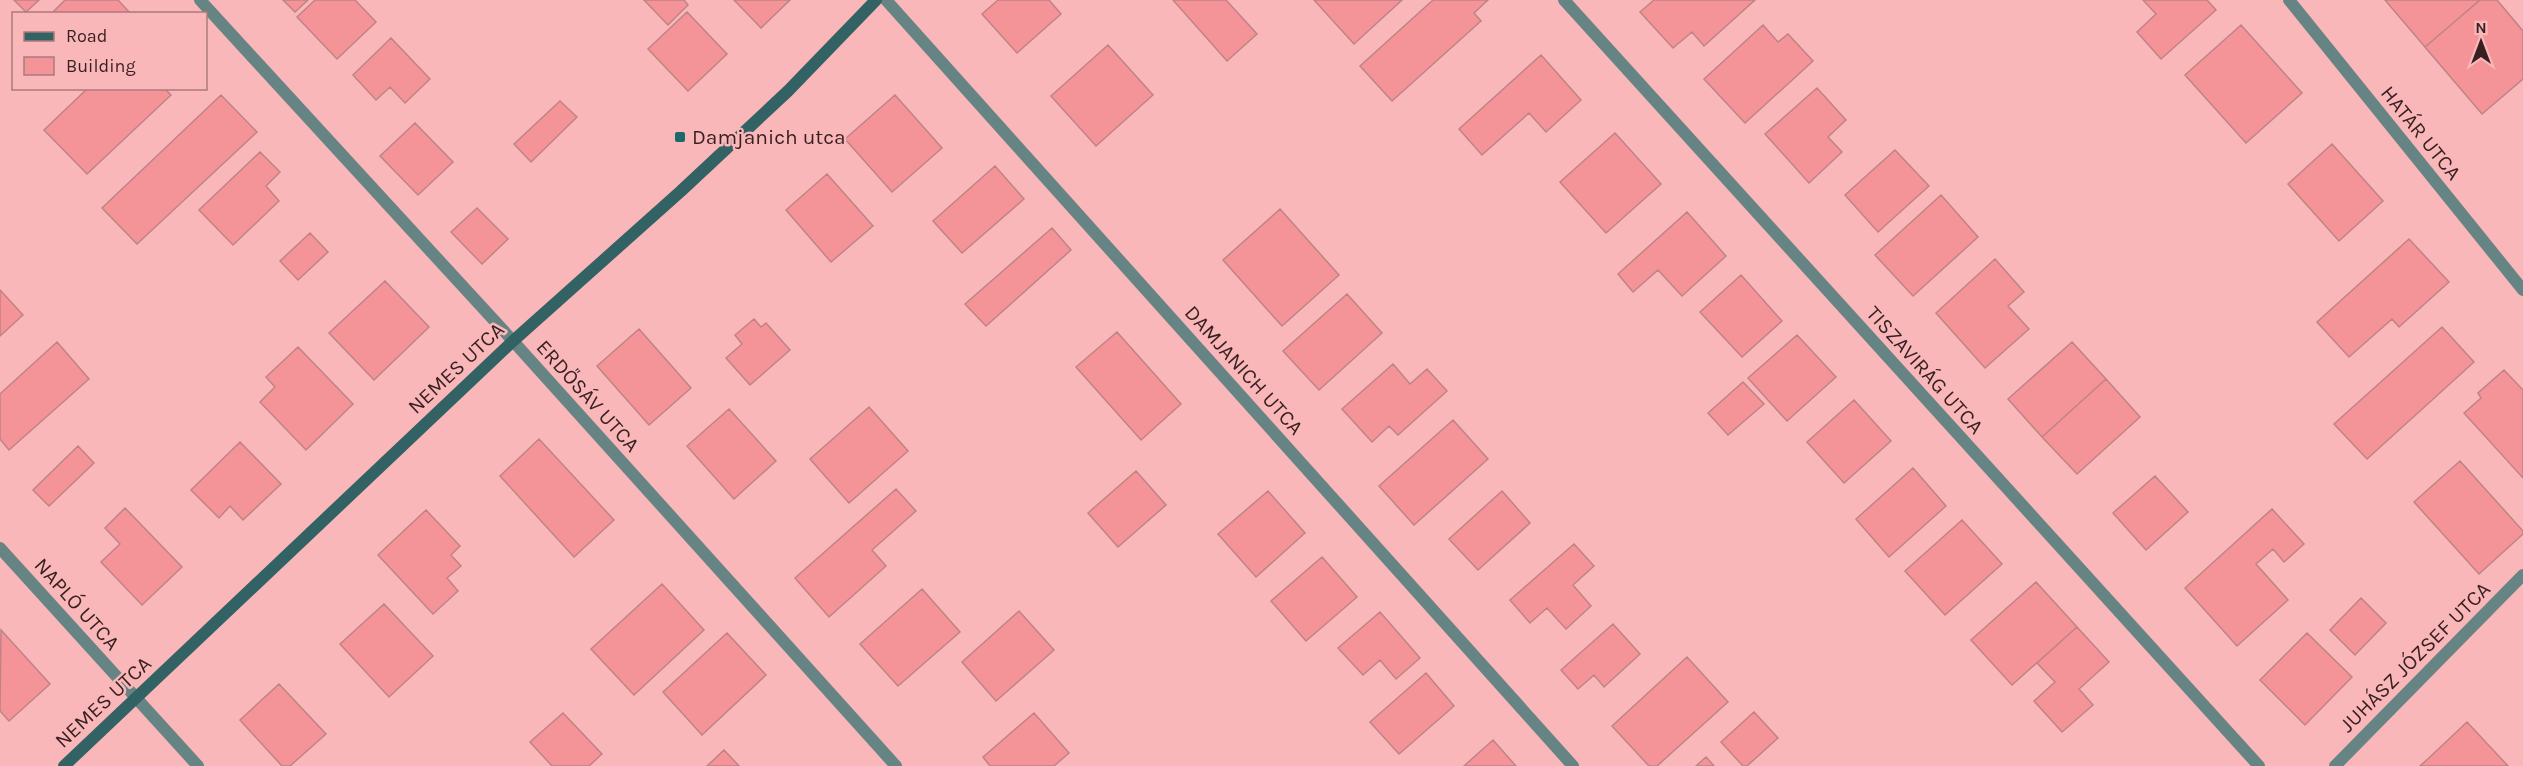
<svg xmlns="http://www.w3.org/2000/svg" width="2523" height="766" viewBox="0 0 2523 766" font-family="Karla,sans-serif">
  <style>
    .building { fill: #f59498; stroke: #c08385; stroke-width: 1.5 }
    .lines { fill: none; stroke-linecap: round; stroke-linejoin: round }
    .street { stroke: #668484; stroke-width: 12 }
    .secondary { stroke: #326263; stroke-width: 12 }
    .poi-dot { fill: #1c696b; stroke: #f9b7b9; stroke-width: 2 }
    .labels { text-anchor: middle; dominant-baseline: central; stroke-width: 5; stroke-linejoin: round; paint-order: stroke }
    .street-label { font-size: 21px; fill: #381f20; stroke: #f9b7b9 }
    .poi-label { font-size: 21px; fill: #381f20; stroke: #f9b7b9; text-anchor: start }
  </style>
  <rect width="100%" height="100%" fill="#f9b7b9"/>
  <path class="building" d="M14,0H39L26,12Z
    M65,0H118L131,14H51Z
    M283,0H308L295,12Z
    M315,0H355L376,22L337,59L297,17Z
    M644,0H684L688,5L668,25Z
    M734,0H790L761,28Z
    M998,0H1049L1061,14L1017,53L982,14Z
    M1173,0H1226L1257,34L1227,61Z
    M1314,0H1402L1354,44Z
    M1433,0H1488L1474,13L1481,21L1392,101L1360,66Z
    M1654,0H1755L1704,46L1692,32L1673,48L1640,12Z
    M2143,0H2207L2216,10L2161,59L2137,32L2156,14Z
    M2385,0H2480L2425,47Z
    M2480,0H2497L2523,31V79L2482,114L2425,47Z
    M687,12L727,54L688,91L648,49Z
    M1763,25L1778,42L1788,34L1813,61L1745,123L1704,79Z
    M2241,25L2302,93L2246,143L2185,75Z
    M391,38L430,79L405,103L390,87L376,100L353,75Z
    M1108,45L1153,95L1096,146L1051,96Z
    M1541,55L1581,100L1546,132L1529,113L1482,155L1459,129Z
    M88,88H164L171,95L87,174L44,130Z
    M1817,88L1846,120L1828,137L1842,152L1809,183L1765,134Z
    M221,95L257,132L137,244L102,208Z
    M895,95L942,148L892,192L845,139Z
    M560,101L577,117L531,162L514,144Z
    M415,123L453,162L418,195L380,156Z
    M1615,133L1661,184L1606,233L1560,182Z
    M2332,144L2383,201L2339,241L2288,184Z
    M1895,150L1929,186L1878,232L1845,195Z
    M260,152L280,172L266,186L279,201L233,245L199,210Z
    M995,166L1024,199L962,253L933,221Z
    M827,174L873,226L831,262L786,210Z
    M1941,195L1978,237L1913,296L1875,255Z
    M477,208L508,239L482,264L451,232Z
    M1280,209L1339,275L1282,326L1223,260Z
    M1687,212L1726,256L1682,296L1658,270L1633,292L1618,274Z
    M1052,228L1071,250L986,326L965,304Z
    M310,233L328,252L298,280L280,261Z
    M2409,239L2449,282L2399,327L2392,319L2349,357L2317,322Z
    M1995,259L2024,292L2008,306L2029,329L1985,368L1936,313Z
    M1741,275L1782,321L1742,357L1700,312Z
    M385,281L429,327L374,380L329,333Z
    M0,290L23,315L0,336Z
    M1347,294L1382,333L1319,390L1283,351Z
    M754,319L761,327L766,323L790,350L750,385L726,358L742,344L735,335Z
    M2442,327L2474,362L2367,459L2334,424Z
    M639,329L691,388L649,425L597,366Z
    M1117,332L1181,404L1141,440L1076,367Z
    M1797,335L1836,377L1787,421L1748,378Z
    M57,342L89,379L9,450L0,439V394Z
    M2072,342L2106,379L2042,437L2008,399Z
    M298,347L353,404L306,450L260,402L275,387L266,377Z
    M1393,364L1410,384L1427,369L1447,391L1398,435L1389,426L1372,442L1342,409Z
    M2504,370L2523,390V478L2464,413L2481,398L2478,393Z
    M2106,379L2140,417L2077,474L2042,437Z
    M1743,382L1764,404L1728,435L1708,413Z
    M1854,400L1891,441L1844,483L1807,442Z
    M869,407L908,451L849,503L810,459Z
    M729,409L776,461L734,499L687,446Z
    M1453,420L1488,459L1414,525L1379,486Z
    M539,439L614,520L574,557L500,476Z
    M240,442L281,484L243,520L230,506L219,518L191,490Z
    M78,446L94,463L49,506L33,490Z
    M2460,461L2523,531V534L2479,574L2414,502Z
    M1913,468L1946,506L1889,557L1856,519Z
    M1136,471L1166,505L1118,547L1088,513Z
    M2155,476L2188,512L2146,550L2113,513Z
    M896,489L916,511L872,550L886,566L829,617L795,578Z
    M1268,491L1305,533L1256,577L1218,534Z
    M1502,491L1530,523L1478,570L1449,539Z
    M125,508L182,567L142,605L101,562L120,544L105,528Z
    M2272,509L2304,544L2284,562L2273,549L2256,564L2288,600L2237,646L2185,588Z
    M426,510L460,546L451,555L461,566L447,578L458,591L433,614L378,555Z
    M1962,520L2002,564L1945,615L1905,571Z
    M1574,544L1594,566L1573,585L1591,606L1566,629L1547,608L1530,623L1510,600Z
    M1322,557L1357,597L1306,641L1271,601Z
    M2036,582L2077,627L2012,685L1971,640Z
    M662,584L704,630L634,695L591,649Z
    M922,589L960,632L898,686L860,644Z
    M2361,598L2386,623L2355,655L2330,630Z
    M384,604L433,656L389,697L340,644Z
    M1019,611L1054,650L996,701L962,662Z
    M1380,612L1420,658L1396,679L1380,660L1363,675L1338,648Z
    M1613,624L1640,654L1604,687L1594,675L1578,689L1561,670Z
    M2077,627L2109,662L2079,689L2093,705L2062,732L2034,701L2055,682L2037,663Z
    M1,630L50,684L9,721L0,711Z
    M727,633L766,675L702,735L663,692Z
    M2307,633L2352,677L2305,725L2260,680Z
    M1687,657L1728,702L1657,766H1649L1612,726Z
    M1426,673L1454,706L1399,754L1370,722Z
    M279,684L326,734L290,766H282L240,720Z
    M1754,712L1778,738L1747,766H1743L1721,742Z
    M563,713L602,754L589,766H552L530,742Z
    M1034,713L1069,753L1054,766H990L983,757Z
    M2467,722L2508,766H2420L2431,756Z
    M1493,740L1516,766H1464Z
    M724,750L739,766H707Z
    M1706,757L1714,766H1696Z"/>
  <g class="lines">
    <path class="street" d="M200,0L513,341L896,766
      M886,0L1573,766
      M1564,0L2259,766
      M2289,0L2523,290
      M0,548L198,766
      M2335,766L2523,575"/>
    <path class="secondary" d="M64,766L513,341L681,191L788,91L876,0"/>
  </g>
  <rect class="poi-dot" x="674" y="131" width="12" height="12" rx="3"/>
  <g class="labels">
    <g class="street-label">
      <text transform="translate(2421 133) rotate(51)">HATÁR UTCA</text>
      <text transform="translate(456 368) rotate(-43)">NEMES UTCA</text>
      <text transform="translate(1244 370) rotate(48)">DAMJANICH UTCA</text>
      <text transform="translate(1925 370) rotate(48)">TISZAVIRÁG UTCA</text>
      <text transform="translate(588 396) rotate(48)">ERDŐSÁV UTCA</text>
      <text transform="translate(77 604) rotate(48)">NAPLÓ UTCA</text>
      <text transform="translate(2415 657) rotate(-45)">JUHÁSZ JÓZSEF UTCA</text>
      <text transform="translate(103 702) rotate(-43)">NEMES UTCA</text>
    </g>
    <g class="poi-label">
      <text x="692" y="137">Damjanich utca</text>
    </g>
  </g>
  <rect x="12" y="12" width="195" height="78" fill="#f9b7b9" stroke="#ac7a7c" stroke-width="1.5"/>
  <rect x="24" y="32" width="30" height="9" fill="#326263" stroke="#ac7a7c" stroke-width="1.5"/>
  <text x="66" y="42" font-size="18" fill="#381f20">Road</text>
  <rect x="24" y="57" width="30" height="18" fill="#f59498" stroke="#ac7a7c" stroke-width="1.5"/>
  <text x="66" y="72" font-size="18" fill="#381f20">Building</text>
  <g transform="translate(2481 42)" stroke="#f9b7b9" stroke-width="4.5" paint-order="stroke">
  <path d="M0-4.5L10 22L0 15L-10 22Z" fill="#381f20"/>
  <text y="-9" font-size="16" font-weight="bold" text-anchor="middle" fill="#381f20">N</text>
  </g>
</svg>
